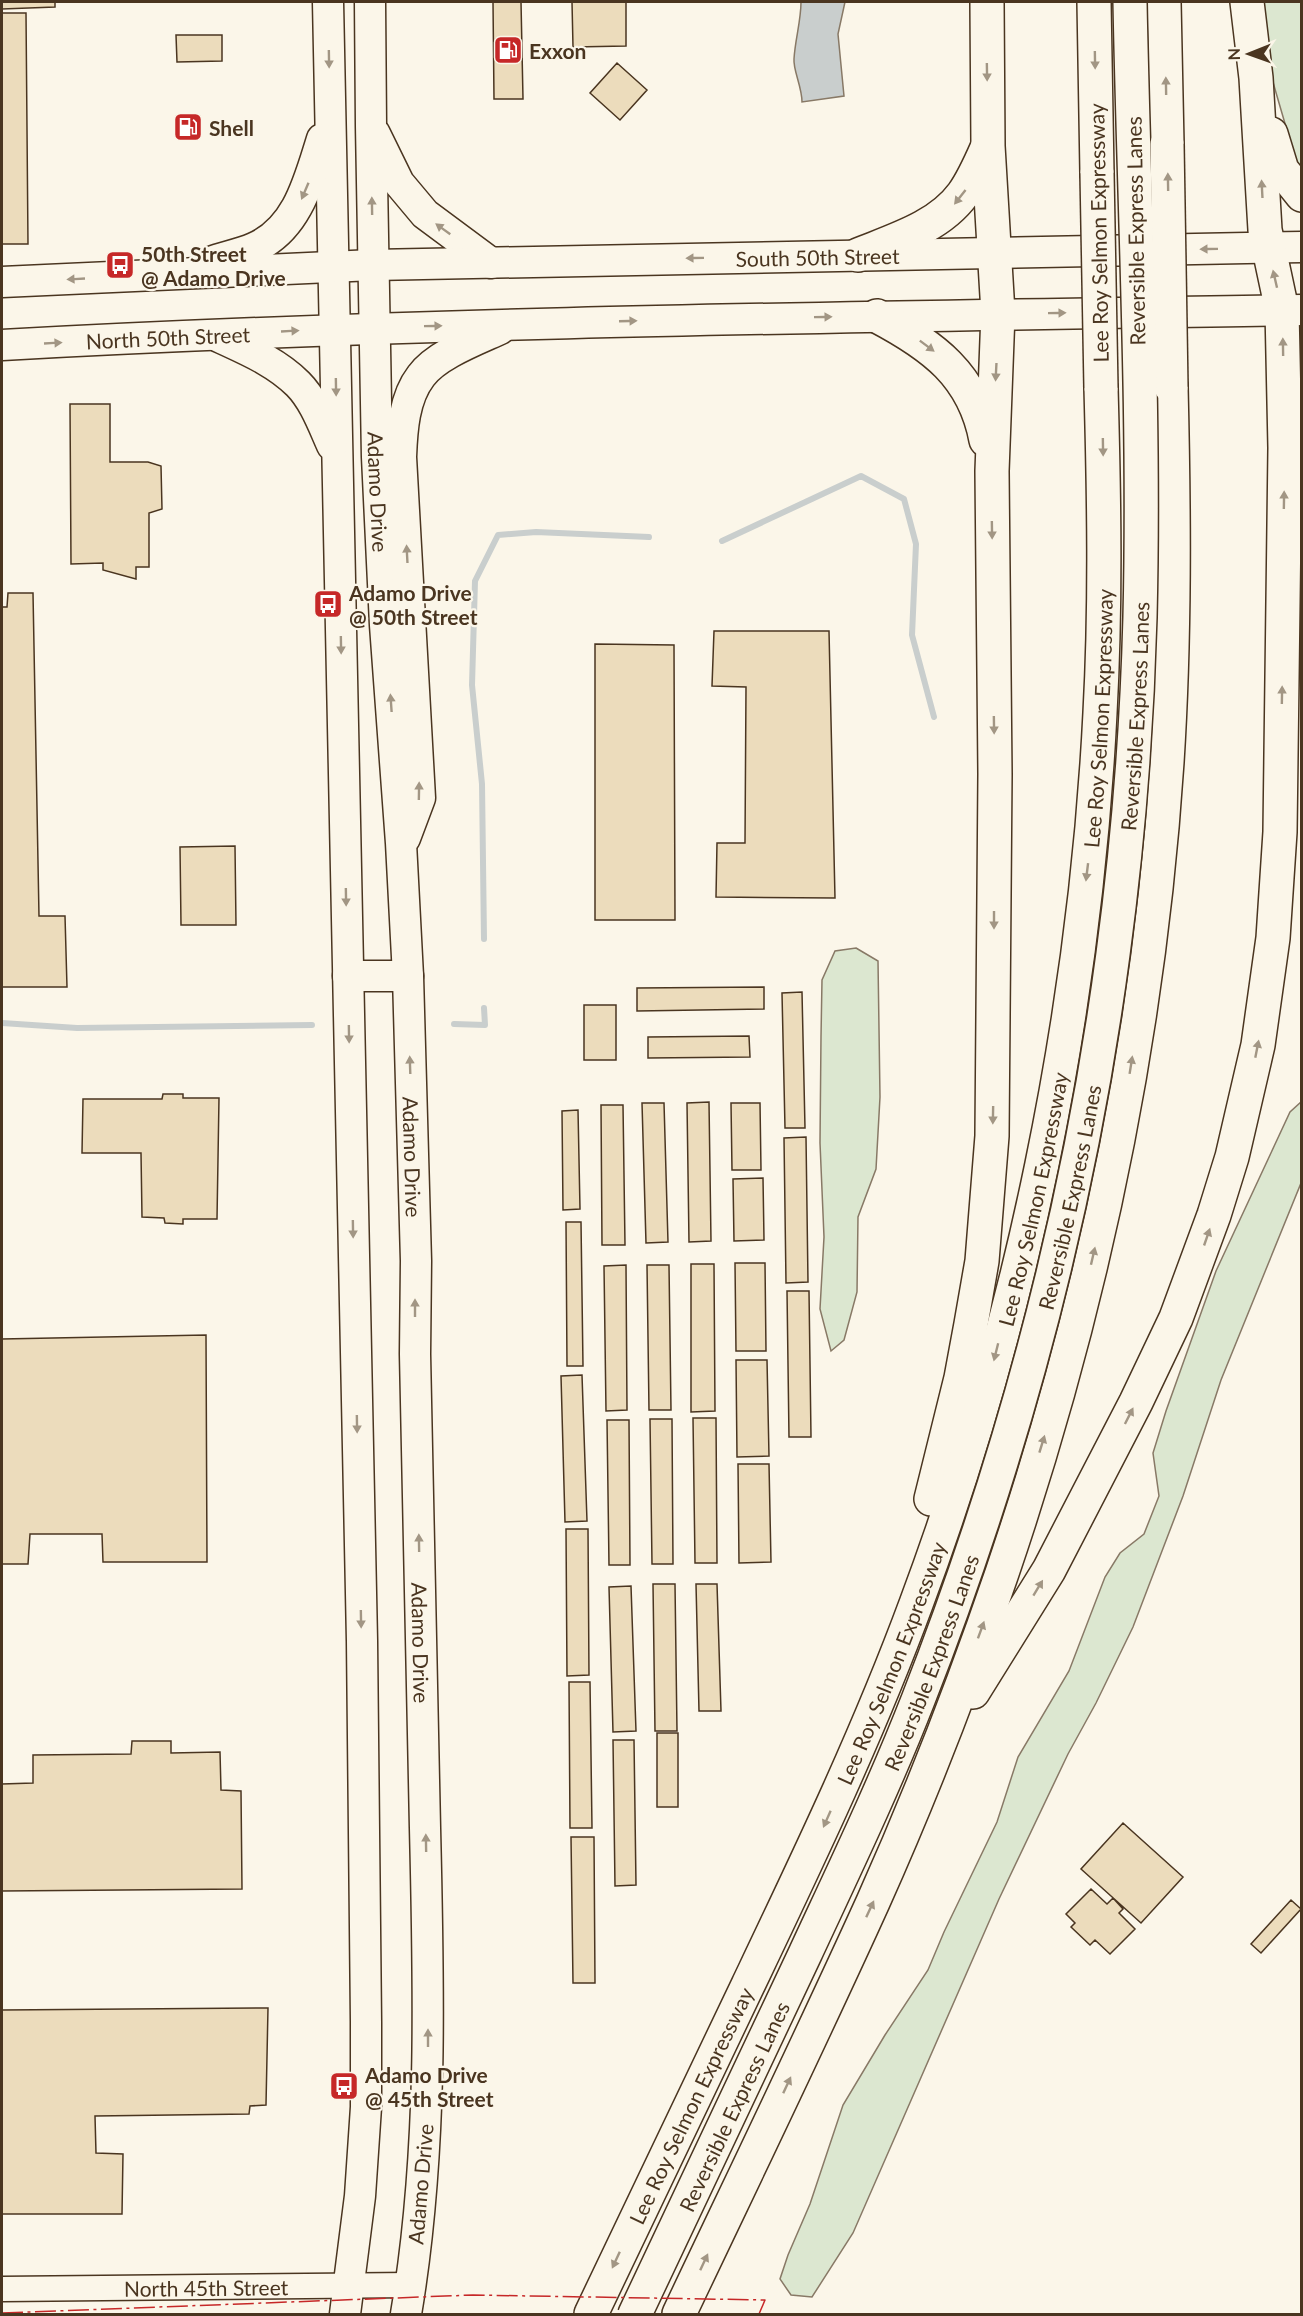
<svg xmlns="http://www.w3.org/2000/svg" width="1303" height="2316" viewBox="0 0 1303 2316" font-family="Lato,sans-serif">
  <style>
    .green { fill: #dce7d0; stroke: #887966; stroke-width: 1.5 }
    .water { fill: #c9cecd; stroke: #887966; stroke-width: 1.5 }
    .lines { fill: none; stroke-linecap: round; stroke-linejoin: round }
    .stream { stroke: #c9cecd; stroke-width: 6 }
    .building { fill: #ecdcbc; stroke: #4a3520; stroke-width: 1.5 }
    .minor-casing { stroke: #4a3520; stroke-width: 27 }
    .major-casing { stroke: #4a3520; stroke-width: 33 }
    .highway-casing { stroke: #4a3520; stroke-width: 36 }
    .minor { stroke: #fbf6e9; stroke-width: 24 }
    .major { stroke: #fbf6e9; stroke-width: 30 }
    .highway { stroke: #fbf6e9; stroke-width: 33 }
    .highway-bridge-casing { stroke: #4a3520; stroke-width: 36; stroke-linecap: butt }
    .highway-bridge { stroke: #fbf6e9; stroke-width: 33 }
    .power { stroke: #c62828; stroke-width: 1.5; stroke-dasharray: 21 4.5 3 4.5; stroke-linecap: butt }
    .oneway { fill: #a29684 }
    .labels { text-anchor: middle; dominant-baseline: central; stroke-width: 4.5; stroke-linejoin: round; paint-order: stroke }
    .poi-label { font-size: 21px; font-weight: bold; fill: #4a3520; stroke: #fbf6e9; text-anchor: start }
    .street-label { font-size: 21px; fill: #4a3520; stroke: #fbf6e9 }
  </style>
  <rect width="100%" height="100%" fill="#fbf6e9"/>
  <path class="green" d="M1257,2H1301V171L1295,158L1261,41Z
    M856,948L878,961L880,1097L876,1169L858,1217L857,1292L844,1340L831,1351L820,1309L824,1237L820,1143L821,1037L822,980L835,951Z
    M1301,1102V1183L1221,1380L1183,1496L1133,1627L1096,1703L1068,1754L999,1899L853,2233L812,2297L791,2295L780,2279L788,2255L810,2204L843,2105L885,2035L928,1970L944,1932L997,1822L1018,1757L1069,1671L1105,1577L1120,1553L1144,1534L1159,1496L1153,1453L1166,1411L1216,1271L1290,1112Z"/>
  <path class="water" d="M801,2H845L838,34L844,96L802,102C802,87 793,70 794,59C795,40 801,21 801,2Z"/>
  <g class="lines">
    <path class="stream" d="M722,541L861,476L904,499L916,544L912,635L934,717
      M484,939L482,784L472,685L475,581L498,535L536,532L649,537
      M2,1023L77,1028L312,1025
      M454,1024L485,1025L484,1008"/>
  </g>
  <path class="building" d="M2,2H55V7L2,9Z
    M493,2H521L523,99H494Z
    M572,2H626V46L573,47Z
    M2,13H26L28,244H2Z
    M176,35H222V61L177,62Z
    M617,63L647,90L620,120L590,93Z
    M70,404H110V462H148L161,466L162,509L149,513V567H136V579L103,570V563L71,564Z
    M8,593H33L39,916H65L67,987H2V607H7Z
    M714,631H829L835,898L716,897L717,843H745L746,687L712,686Z
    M595,644L674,645L675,920H595Z
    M235,846L236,925H181L180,847Z
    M764,987V1009L637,1011V988Z
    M802,992L805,1128H785L782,993Z
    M584,1005H616V1060H584Z
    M749,1036L750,1057L648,1058V1037Z
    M163,1094H183V1098H219L217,1219H183V1224L165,1223L164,1218L142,1217L141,1153H82L83,1099H162Z
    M709,1102L711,1241L689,1242L687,1103Z
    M642,1103H664L668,1242L646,1243Z
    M731,1103H760L761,1170H732Z
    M601,1105H623L625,1245H602Z
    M578,1110L580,1209L563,1210L562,1111Z
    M806,1137L808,1282L786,1283L784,1138Z
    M763,1178L764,1240L734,1241L733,1179Z
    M566,1222H581L583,1366H567Z
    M735,1263H765L766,1351H736Z
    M691,1264H714L715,1411L691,1412Z
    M626,1265L627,1410L606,1411L604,1266Z
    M647,1265H669L671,1410H649Z
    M787,1291H809L811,1437H789Z
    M206,1335L207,1562H103L102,1534H30L28,1564H2V1339Z
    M736,1360H767L769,1456L737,1457Z
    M582,1375L587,1521L565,1522L561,1376Z
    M693,1418H716L717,1563H695Z
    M650,1419H672L673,1564H652Z
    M607,1420H629L630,1565H609Z
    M738,1464H769L771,1562L739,1563Z
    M566,1529H588L589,1675L567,1676Z
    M653,1584H675L677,1731H655Z
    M696,1584H717L721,1711H699Z
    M631,1586L636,1731L613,1732L609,1587Z
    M569,1682H590L592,1828H570Z
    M657,1733H678V1807H657Z
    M613,1740H634L636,1885L615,1886Z
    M132,1741H171V1753L220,1752L221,1790L241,1791L242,1889L2,1891V1784L33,1783V1755L131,1754Z
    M1123,1823L1183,1877L1141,1923L1081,1869Z
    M571,1837H594L595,1983H573Z
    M1091,1889L1107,1904L1113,1898L1123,1909L1119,1913L1135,1929L1110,1954L1095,1940L1090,1945L1071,1927L1075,1923L1066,1914Z
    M1291,1900L1301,1909L1261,1953L1251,1944Z
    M268,2008L266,2105L250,2106L249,2114L95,2116L96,2153L123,2154L122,2214H2V2010Z"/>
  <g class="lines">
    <g class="minor-casing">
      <g id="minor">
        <path id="s1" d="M2,2289L411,2285"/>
      </g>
    </g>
    <g class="major-casing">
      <g id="major">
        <path d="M328,2L362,1641L366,2022V2107L360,2196L345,2314"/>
        <path id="s2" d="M370,2L371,126L377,457L385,625L401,843L408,976L416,1261L415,1354C419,1512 422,1670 425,1828C429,1990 433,2153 406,2314"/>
        <path d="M375,134L399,183L425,214L491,263"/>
        <path d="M210,262C224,257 240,254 254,248C298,229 309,180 322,139"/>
        <path id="s3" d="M2,282L373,265L1302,247"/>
        <path d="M219,337C247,350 276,362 298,384C314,400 323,425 332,445"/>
        <path id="s4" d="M2,345C435,321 868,317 1302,310"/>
        <path d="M405,838L420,798L401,457C402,430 404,398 421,376C436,355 476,340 500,329"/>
        <path d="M348,976H408"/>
      </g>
    </g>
    <g class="highway-casing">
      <g id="highway">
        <path d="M1094,2L1097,173"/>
        <path d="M1164,2L1167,144"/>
        <path d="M1271,134L1282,170L1302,195"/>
        <path d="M858,255C895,240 939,227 963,194C973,180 980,164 987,148"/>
        <path d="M877,316C932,345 974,375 986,440"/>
        <path d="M931,1499L961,1378L971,1324L982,1261L992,1136L995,774L992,471L998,313L988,146L987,2"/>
        <path d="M973,1692L1049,1570L1136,1402L1176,1318L1214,1215L1232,1157L1258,1045L1273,938L1280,832L1285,448L1282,310L1265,230L1256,78L1247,2"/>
        <path id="s5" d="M591,2314C643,2204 695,2094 748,1985C808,1859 868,1734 916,1604C1021,1323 1085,1012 1100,713C1106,604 1104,496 1101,388"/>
        <path d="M679,2314C744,2177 810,2041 873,1902C921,1795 964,1684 1002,1573C1091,1311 1149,1038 1167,762C1175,637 1174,512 1171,387"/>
      </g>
    </g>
    <use href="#minor" class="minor"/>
    <use href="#major" class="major"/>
    <use href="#highway" class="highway"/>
    <g class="highway-bridge-casing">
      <g id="highway-bridge">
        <path d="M1167,144L1171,387"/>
        <path d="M1097,173L1101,388"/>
        <path id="s6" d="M635,2314C692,2194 749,2074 805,1954C844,1870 884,1787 918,1700C1012,1460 1079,1210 1113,954C1128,843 1137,730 1140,617C1145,412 1134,207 1130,2"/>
      </g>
    </g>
    <use href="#highway-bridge" class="highway-bridge"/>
    <path class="power" d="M2,2313L473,2295L765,2300L759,2314"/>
  </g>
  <defs><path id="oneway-solid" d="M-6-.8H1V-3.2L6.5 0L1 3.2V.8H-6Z" transform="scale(1.5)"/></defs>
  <g class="oneway">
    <use href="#oneway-solid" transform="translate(329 59) rotate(89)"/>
    <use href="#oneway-solid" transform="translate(1095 60) rotate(89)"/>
    <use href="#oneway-solid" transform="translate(987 72) rotate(89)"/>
    <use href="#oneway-solid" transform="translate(1166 86) rotate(-91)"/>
    <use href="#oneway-solid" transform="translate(1168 182) rotate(-91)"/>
    <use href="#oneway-solid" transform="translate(1262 189) rotate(-93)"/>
    <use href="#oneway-solid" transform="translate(305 191) rotate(113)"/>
    <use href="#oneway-solid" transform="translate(960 197) rotate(128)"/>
    <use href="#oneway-solid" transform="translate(372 206) rotate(-91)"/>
    <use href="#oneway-solid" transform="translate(443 229) rotate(-144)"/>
    <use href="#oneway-solid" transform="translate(1209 249) rotate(179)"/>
    <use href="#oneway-solid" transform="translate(695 258) rotate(179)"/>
    <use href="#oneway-solid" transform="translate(76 279) rotate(177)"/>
    <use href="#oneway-solid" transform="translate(1275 279) rotate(-103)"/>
    <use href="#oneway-solid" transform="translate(1057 313) rotate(-1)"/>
    <use href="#oneway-solid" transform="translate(823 317) rotate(-1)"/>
    <use href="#oneway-solid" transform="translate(628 321) rotate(-2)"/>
    <use href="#oneway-solid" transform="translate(433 326) rotate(-1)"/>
    <use href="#oneway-solid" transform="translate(290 331) rotate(-3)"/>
    <use href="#oneway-solid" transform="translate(53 343) rotate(-3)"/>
    <use href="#oneway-solid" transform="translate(927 346) rotate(37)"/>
    <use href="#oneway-solid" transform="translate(1283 347) rotate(-91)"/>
    <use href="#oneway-solid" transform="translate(996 372) rotate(93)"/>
    <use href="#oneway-solid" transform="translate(336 387) rotate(89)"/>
    <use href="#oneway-solid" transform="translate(1103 447) rotate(89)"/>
    <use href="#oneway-solid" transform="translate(1284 500) rotate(-89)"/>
    <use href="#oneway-solid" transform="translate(992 530) rotate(89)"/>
    <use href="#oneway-solid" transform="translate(407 554) rotate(-93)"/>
    <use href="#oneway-solid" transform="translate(341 645) rotate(89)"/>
    <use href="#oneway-solid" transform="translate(1282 695) rotate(-89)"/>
    <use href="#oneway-solid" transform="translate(391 703) rotate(-94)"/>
    <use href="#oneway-solid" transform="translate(994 725) rotate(89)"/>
    <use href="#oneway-solid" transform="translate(419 791) rotate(-89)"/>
    <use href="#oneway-solid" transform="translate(1087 872) rotate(97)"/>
    <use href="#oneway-solid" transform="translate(346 897) rotate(89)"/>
    <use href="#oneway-solid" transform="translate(994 920) rotate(90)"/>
    <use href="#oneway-solid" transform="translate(349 1034) rotate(89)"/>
    <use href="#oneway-solid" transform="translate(1257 1049) rotate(-79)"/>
    <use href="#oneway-solid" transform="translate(410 1065) rotate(-92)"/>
    <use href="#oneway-solid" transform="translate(1131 1065) rotate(-81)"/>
    <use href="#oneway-solid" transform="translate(993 1115) rotate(91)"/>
    <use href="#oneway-solid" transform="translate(353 1229) rotate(89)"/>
    <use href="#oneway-solid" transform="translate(1207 1237) rotate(-71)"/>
    <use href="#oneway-solid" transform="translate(1093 1256) rotate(-77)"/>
    <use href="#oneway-solid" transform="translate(415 1308) rotate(-90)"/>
    <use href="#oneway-solid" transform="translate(996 1352) rotate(104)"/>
    <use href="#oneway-solid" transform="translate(1129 1416) rotate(-63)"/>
    <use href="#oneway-solid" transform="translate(357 1424) rotate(89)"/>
    <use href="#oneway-solid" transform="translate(1042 1444) rotate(-73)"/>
    <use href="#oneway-solid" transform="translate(419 1543) rotate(-91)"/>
    <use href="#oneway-solid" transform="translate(1038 1588) rotate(-59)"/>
    <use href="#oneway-solid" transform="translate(361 1619) rotate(89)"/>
    <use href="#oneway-solid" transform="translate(981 1630) rotate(-70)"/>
    <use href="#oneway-solid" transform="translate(827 1819) rotate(114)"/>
    <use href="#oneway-solid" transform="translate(426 1843) rotate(-91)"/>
    <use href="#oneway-solid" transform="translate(870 1909) rotate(-65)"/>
    <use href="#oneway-solid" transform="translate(428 2038) rotate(-90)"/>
    <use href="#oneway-solid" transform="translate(787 2085) rotate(-65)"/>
    <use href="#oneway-solid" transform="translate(616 2260) rotate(115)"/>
    <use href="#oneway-solid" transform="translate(704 2262) rotate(-65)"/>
  </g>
  <defs>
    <g id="fuel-square" transform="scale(1.5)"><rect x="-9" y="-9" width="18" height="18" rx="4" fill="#c62828" stroke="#fbf6e9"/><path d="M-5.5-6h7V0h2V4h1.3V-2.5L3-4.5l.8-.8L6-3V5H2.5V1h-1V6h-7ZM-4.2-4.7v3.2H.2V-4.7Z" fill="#fff"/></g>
    <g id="bus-square" transform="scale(1.5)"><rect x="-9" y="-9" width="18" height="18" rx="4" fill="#c62828" stroke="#fbf6e9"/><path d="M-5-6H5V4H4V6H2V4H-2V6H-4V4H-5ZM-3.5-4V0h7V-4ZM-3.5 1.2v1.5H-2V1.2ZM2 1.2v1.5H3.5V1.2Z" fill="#fff"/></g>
  </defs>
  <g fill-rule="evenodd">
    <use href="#fuel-square" x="508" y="50"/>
    <use href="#fuel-square" x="188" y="127"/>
    <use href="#bus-square" x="120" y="265"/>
    <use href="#bus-square" x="328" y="604"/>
    <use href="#bus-square" x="344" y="2086"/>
  </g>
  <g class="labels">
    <g class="poi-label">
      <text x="529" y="50">Exxon</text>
      <text x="209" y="127">Shell</text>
      <text x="141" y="253">50th Street<tspan x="141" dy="24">@ Adamo Drive</tspan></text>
      <text x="349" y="592">Adamo Drive<tspan x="349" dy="24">@ 50th Street</tspan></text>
      <text x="365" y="2074">Adamo Drive<tspan x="365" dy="24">@ 45th Street</tspan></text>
    </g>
    <g class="street-label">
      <text transform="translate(1135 231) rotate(-91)">Reversible Express Lanes</text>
      <text transform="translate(1098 233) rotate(-91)">Lee Roy Selmon Expressway</text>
      <text stroke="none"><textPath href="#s3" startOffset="816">South 50th Street</textPath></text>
      <text stroke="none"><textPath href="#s4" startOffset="166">North 50th Street</textPath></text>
      <text stroke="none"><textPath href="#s2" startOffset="490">Adamo Drive</textPath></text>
      <text stroke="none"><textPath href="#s6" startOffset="1688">Reversible Express Lanes</textPath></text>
      <text stroke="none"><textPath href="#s5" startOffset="1689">Lee Roy Selmon Expressway</textPath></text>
      <text stroke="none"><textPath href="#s2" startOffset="1156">Adamo Drive</textPath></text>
      <text stroke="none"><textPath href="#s6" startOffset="1202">Reversible Express Lanes</textPath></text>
      <text stroke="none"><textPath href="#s5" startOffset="1203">Lee Roy Selmon Expressway</textPath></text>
      <text stroke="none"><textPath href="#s2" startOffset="1642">Adamo Drive</textPath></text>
      <text stroke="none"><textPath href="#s5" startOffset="717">Lee Roy Selmon Expressway</textPath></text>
      <text stroke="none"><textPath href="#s6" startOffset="716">Reversible Express Lanes</textPath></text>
      <text stroke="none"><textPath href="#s5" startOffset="231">Lee Roy Selmon Expressway</textPath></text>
      <text stroke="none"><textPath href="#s6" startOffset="230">Reversible Express Lanes</textPath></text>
      <text transform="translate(420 2184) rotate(-85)">Adamo Drive</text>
      <text stroke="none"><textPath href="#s1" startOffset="204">North 45th Street</textPath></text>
    </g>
  </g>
  <rect width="1303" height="2316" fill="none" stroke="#4a3520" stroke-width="6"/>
  <g transform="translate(1249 54) rotate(269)" stroke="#fbf6e9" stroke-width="4.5" paint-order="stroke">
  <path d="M0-4.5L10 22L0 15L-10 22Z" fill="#4a3520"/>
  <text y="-9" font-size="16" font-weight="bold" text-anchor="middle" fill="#4a3520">N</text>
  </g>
</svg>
